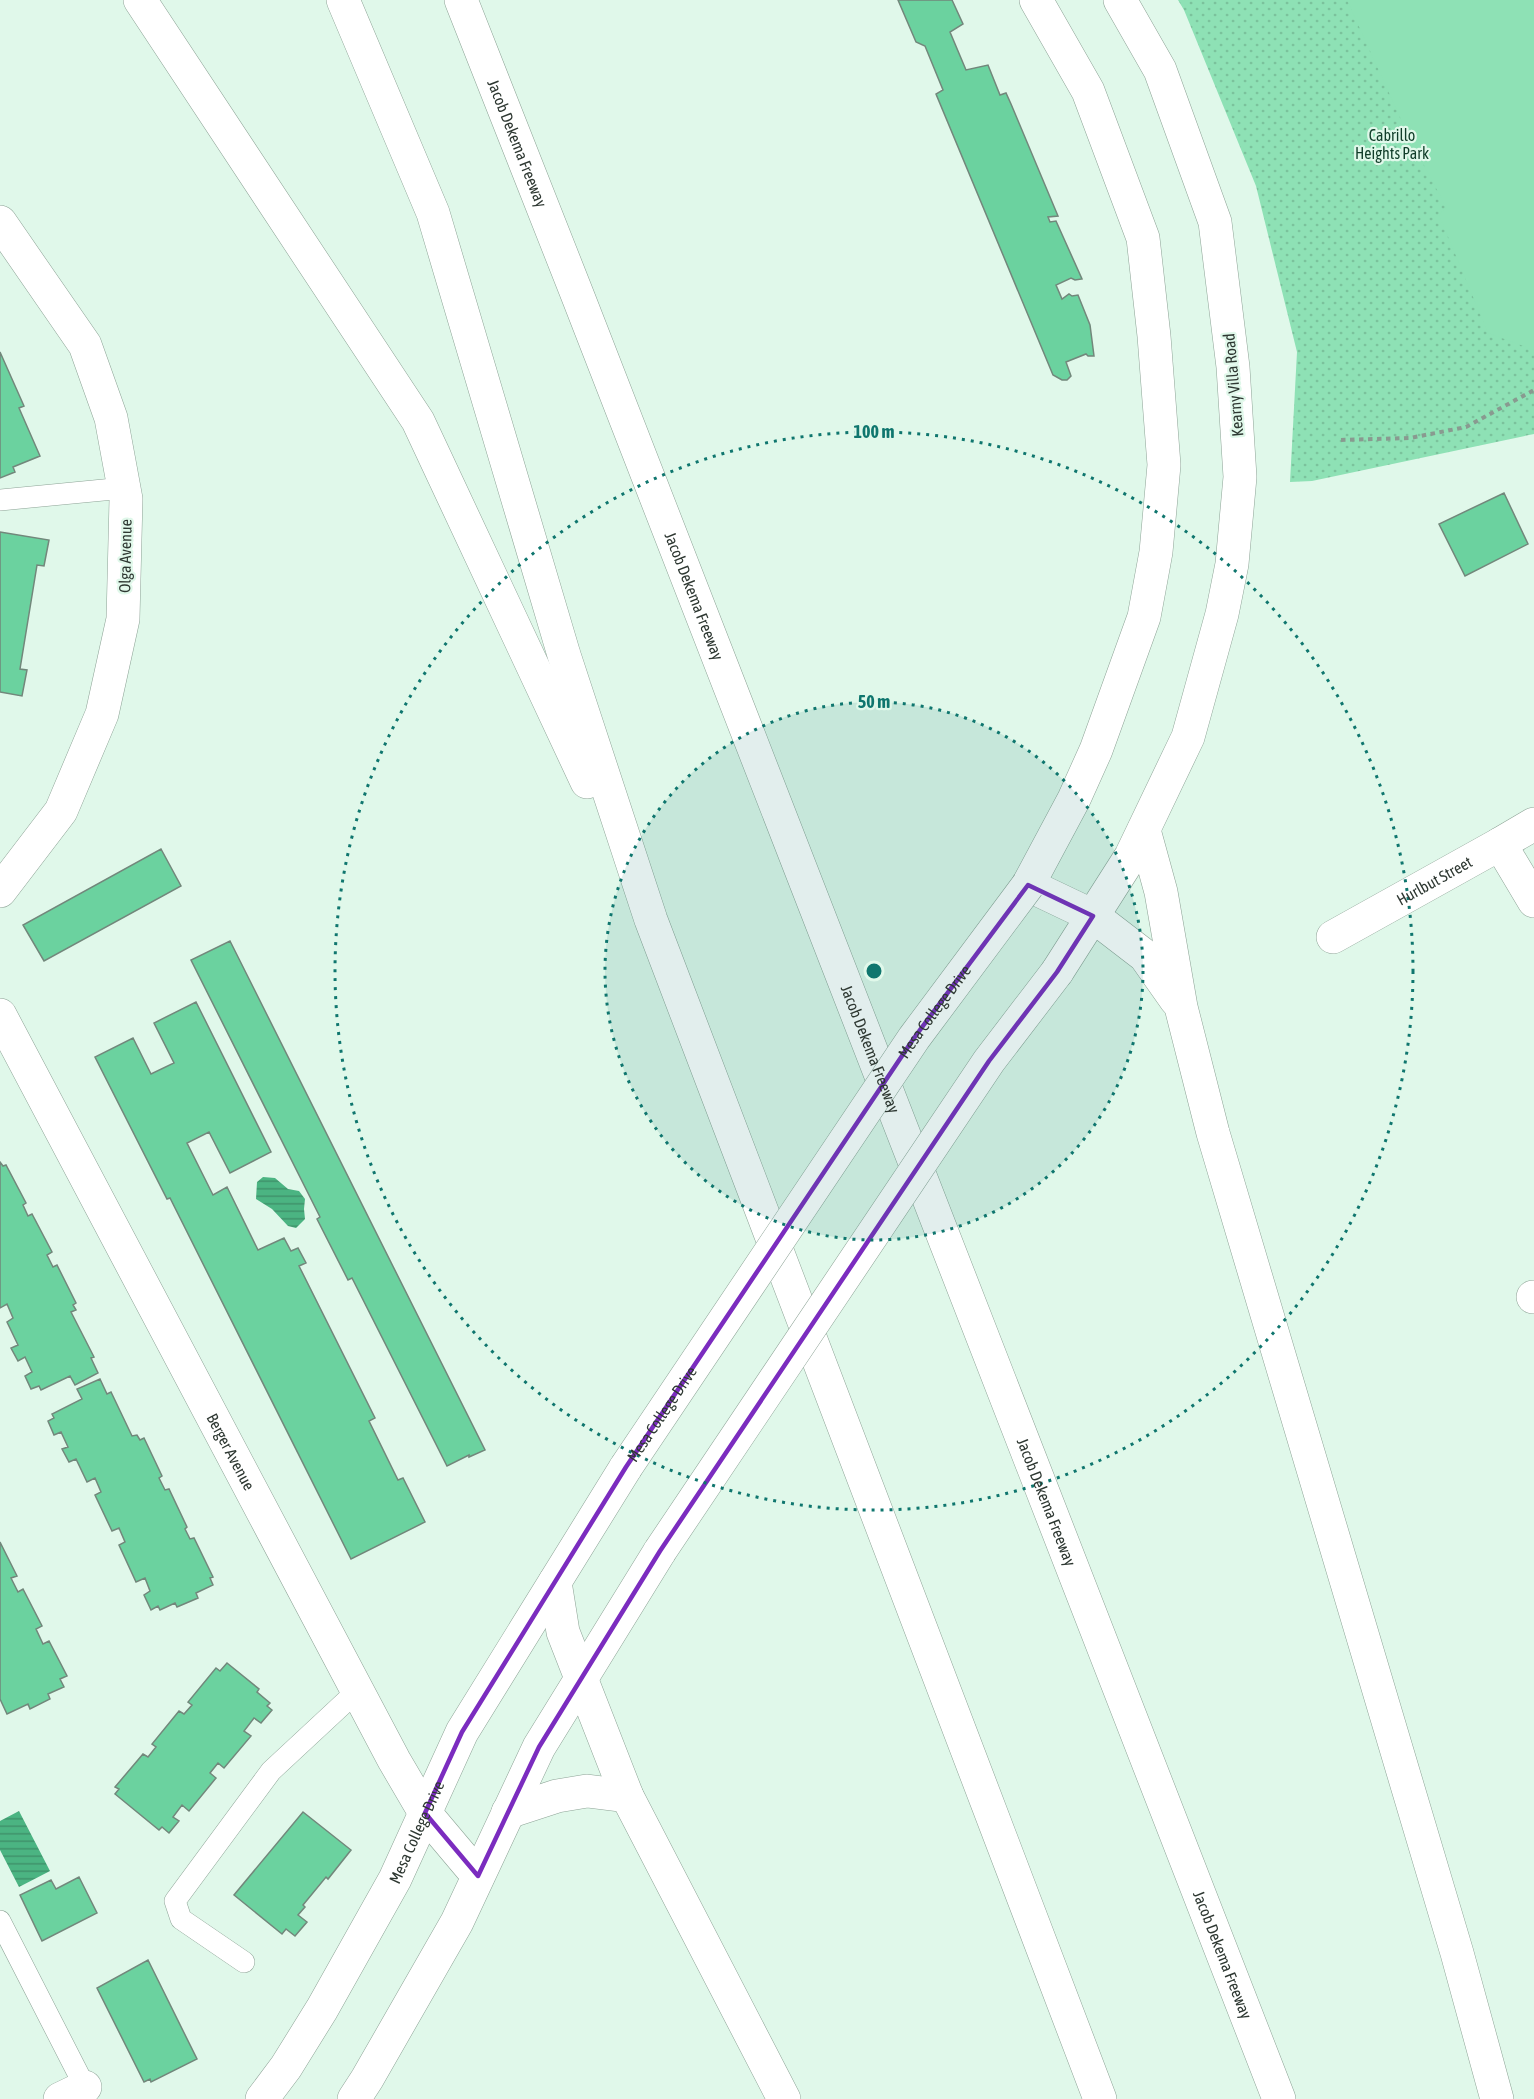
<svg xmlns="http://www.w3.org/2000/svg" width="1534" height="2099" viewBox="0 0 1534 2099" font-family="'Asap Condensed',sans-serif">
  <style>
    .park { fill: url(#park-dots) }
    .pitch { fill: #8ee1b5 }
    .water { fill: url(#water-rules) }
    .building { fill: #6bd29f; stroke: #72877b; stroke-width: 1.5 }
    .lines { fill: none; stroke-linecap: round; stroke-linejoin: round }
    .lane-casing { stroke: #8da396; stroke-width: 22 }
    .street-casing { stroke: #8da396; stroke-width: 34 }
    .secondary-casing { stroke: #8da396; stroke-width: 34 }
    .highway-casing { stroke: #8da396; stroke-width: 34 }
    .path { stroke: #899a90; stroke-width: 4; stroke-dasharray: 4.5 4.5; stroke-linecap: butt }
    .lane { stroke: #fff; stroke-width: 21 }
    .street { stroke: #fff; stroke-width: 33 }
    .secondary { stroke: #fff; stroke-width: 33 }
    .highway { stroke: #fff; stroke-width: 33 }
    .secondary-bridge-casing { stroke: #8da396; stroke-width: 34; stroke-linecap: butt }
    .secondary-bridge { stroke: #fff; stroke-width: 33 }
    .marked { fill: none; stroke: #7b2cbf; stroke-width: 4.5; stroke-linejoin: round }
    .ring { fill: none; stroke: #0f766e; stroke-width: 3; stroke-dasharray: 3 6 }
    .labels { text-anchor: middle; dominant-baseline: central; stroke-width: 4.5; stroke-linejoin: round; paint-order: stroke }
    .park-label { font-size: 16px; fill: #103d29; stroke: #e0f8ea }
    .street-label { font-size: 16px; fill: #2e3832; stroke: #e0f8ea }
    .centre { fill: #0f766e; stroke: #e0f8ea; stroke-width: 3 }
    .ring-label { font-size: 18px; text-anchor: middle; font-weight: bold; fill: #0f766e; stroke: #e0f8ea; stroke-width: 4.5; stroke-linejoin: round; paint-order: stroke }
  </style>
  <defs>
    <pattern id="park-dots" width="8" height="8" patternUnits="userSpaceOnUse" patternTransform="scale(1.5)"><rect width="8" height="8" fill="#8ee1b5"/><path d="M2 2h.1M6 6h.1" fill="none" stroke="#7bc29c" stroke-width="1.8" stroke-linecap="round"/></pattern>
    <pattern id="water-rules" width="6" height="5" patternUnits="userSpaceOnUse" patternTransform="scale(1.5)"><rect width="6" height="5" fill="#4bb482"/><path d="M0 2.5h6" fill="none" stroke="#3f936b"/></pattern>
  </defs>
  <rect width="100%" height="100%" fill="#e0f8ea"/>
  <path class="park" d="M1178,0H1534V434L1312,481L1290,482L1297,352L1256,186L1184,10Z"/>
  <path class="pitch" d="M1347,0H1534V350L1488,333L1439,215L1446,207L1408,135Z"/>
  <path class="water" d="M263,1177L275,1178L288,1189L299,1191L305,1199L304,1209L305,1219L296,1228L288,1226L272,1209L256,1199L257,1182Z
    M19,1811L50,1871L19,1887L0,1850V1821Z"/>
  <path class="building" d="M898,0H952L963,24L950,32L966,70L988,65L1000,95L1006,93L1011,104L1058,216L1048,217L1050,222L1056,221L1082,279L1075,280L1071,278L1056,285L1062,299L1069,294L1072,296L1078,295L1090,325L1094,356H1088L1086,354L1066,362L1071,376L1067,380H1062L1053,375L936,94L943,90L925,46L916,42Z
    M0,352L24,406L19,408L40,456L13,467L15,472L0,478Z
    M1504,493L1528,544L1465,576L1439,524Z
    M0,532L49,540L44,566L37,565L20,669L27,670L22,696L0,692Z
    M161,849L181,886L44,961L23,925Z
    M230,941L485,1450L469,1457V1455L447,1466L352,1278L348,1280L317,1219L320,1217L191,960Z
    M196,1002L271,1152L230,1173L209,1132L187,1143L213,1195L227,1187L258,1250L284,1238L291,1251L298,1248L306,1263L299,1266L375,1418L369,1421L398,1480L403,1478L425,1522L351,1559L170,1198L167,1199L95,1057L133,1038L151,1074L174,1063L154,1023Z
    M0,1162L3,1166L6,1165L26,1203L23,1205L28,1216L32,1214L52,1252L47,1255L53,1267L57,1265L76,1303L73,1305L76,1310L71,1312L94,1357L91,1358L98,1373L75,1385L70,1376L41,1390L39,1386L31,1389L25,1376L32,1372L25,1357L18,1361L11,1348L18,1345L7,1322L13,1318L7,1304L0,1308Z
    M100,1379L107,1394L111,1392L132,1436L137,1435L140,1440L144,1438L162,1476L159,1478L165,1490L169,1489L187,1527L185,1529L190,1539L194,1538L213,1577L210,1578L213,1585L196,1593L198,1598L177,1607L175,1603L160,1610L158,1606L151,1610L144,1595L150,1591L145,1578L136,1582L119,1545L125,1542L119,1528L112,1531L95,1495L101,1492L95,1478L87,1482L76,1459L69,1462L62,1449L68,1447L61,1432L54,1435L48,1421L54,1418L52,1414L82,1399L77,1389Z
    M0,1542L17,1576L11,1578L18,1592L23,1589L42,1626L36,1629L43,1644L49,1641L67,1676L60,1679L64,1687L48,1694L50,1699L30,1709L28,1704L7,1714L0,1699Z
    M227,1663L259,1689L257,1692L270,1703L267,1706L272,1710L261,1723L254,1718L244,1731L251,1736L224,1768L218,1763L210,1773L216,1778L189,1811L182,1805L173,1817L179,1821L169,1833L162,1827L159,1830L115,1794L119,1789L115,1787L143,1754L148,1757L156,1747L152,1744L179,1711L184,1714L192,1705L188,1702L216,1668L220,1671Z
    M303,1812L351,1850L328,1879L326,1877L303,1905L305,1907L298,1915L307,1922L295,1936L286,1929L282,1934L234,1895Z
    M79,1877L97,1913L42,1941L20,1895L51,1880L56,1889Z
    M148,1960L197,2059L151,2082L150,2079L144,2082L97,1988Z"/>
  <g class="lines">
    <g class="lane-casing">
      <path id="lane" d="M0,500L124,488
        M0,1921L85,2087
        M244,1962L181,1919L175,1901L271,1771L357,1691"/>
    </g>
    <g class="street-casing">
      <g id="street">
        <path d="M0,222L85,345L111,418L126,499L123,619L102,714L61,811L0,891"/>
        <path id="s1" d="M1333,937L1500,844L1534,901"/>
        <path id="s2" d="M0,1015L394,1760L425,1813L478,1876"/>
        <path d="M1533,1297H1534"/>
        <path d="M60,2099L85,2087"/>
      </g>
    </g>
    <g class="secondary-casing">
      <g id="secondary">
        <path d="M1500,844L1534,824"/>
        <path d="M1028,885L1074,799L1096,750L1144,617L1156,552L1164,465L1154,336L1143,238L1088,91L1036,0"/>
        <path d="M1057,972L1131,856L1188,737L1222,614L1232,564L1240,477L1233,367L1215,222L1160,70L1120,0"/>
        <path id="s3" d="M262,2099L286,2067L322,2009L395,1879L462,1732L626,1467"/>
        <path d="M354,2099L367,2079L457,1922L539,1747L660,1551"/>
      </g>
    </g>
    <g class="highway-casing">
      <g id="highway">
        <path d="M140,0L418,421L587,782"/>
        <path d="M343,0L433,213L564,655L651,920L1100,2099"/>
        <path id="s4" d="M461,0L579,299L1279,2099"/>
        <path d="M1144,830L1161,892L1181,1007L1213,1133L1457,1953L1497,2099"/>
        <path d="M1028,885L1093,916L1145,956L1176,1000"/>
        <path d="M555,1582L563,1632L627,1796L784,2099"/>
        <path d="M508,1812L557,1796L587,1791L627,1796"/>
      </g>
    </g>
    <path class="path" d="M1341,440L1410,438L1466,427L1534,390"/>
    <use href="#lane" class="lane"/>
    <use href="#street" class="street"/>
    <use href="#secondary" class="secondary"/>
    <use href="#highway" class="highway"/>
    <g class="secondary-bridge-casing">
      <g id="secondary-bridge">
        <path id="s5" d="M626,1467L914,1038L1028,885"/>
        <path d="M660,1551L989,1061L1057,972"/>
      </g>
    </g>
    <use href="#secondary-bridge" class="secondary-bridge"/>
  </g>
  <path class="marked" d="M1028,885L1093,916L1057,972L989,1061L660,1551L539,1747L478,1876L425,1813L462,1732L626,1467L914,1038Z"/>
  <circle cx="874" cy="971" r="269" fill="#0f766e" fill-opacity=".12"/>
  <g class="ring">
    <circle cx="874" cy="971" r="269"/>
    <circle cx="874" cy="971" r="539"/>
  </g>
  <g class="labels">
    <g class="park-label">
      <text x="1392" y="135">Cabrillo<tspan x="1392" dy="18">Heights Park</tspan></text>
    </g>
    <g class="street-label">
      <text stroke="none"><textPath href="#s4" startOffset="154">Jacob Dekema Freeway</textPath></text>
      <text transform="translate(1233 385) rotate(-95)">Kearny Villa Road</text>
      <text transform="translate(125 556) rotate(-89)">Olga Avenue</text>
      <text stroke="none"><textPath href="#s4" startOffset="640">Jacob Dekema Freeway</textPath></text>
      <text stroke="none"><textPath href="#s1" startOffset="116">Hurlbut Street</textPath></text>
      <text stroke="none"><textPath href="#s5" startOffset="550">Mesa College Drive</textPath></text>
      <text stroke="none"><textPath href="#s4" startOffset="1126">Jacob Dekema Freeway</textPath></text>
      <text stroke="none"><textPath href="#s5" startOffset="64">Mesa College Drive</textPath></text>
      <text stroke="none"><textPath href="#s2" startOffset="494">Berger Avenue</textPath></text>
      <text stroke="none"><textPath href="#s4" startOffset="1612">Jacob Dekema Freeway</textPath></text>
      <text stroke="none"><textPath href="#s3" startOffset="309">Mesa College Drive</textPath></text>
      <text stroke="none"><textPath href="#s4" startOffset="2098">Jacob Dekema Freeway</textPath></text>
    </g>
  </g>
  <circle cx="874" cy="971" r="9" class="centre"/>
  <g class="ring-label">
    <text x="874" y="438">100 m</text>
    <text x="874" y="708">50 m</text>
  </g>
</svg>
